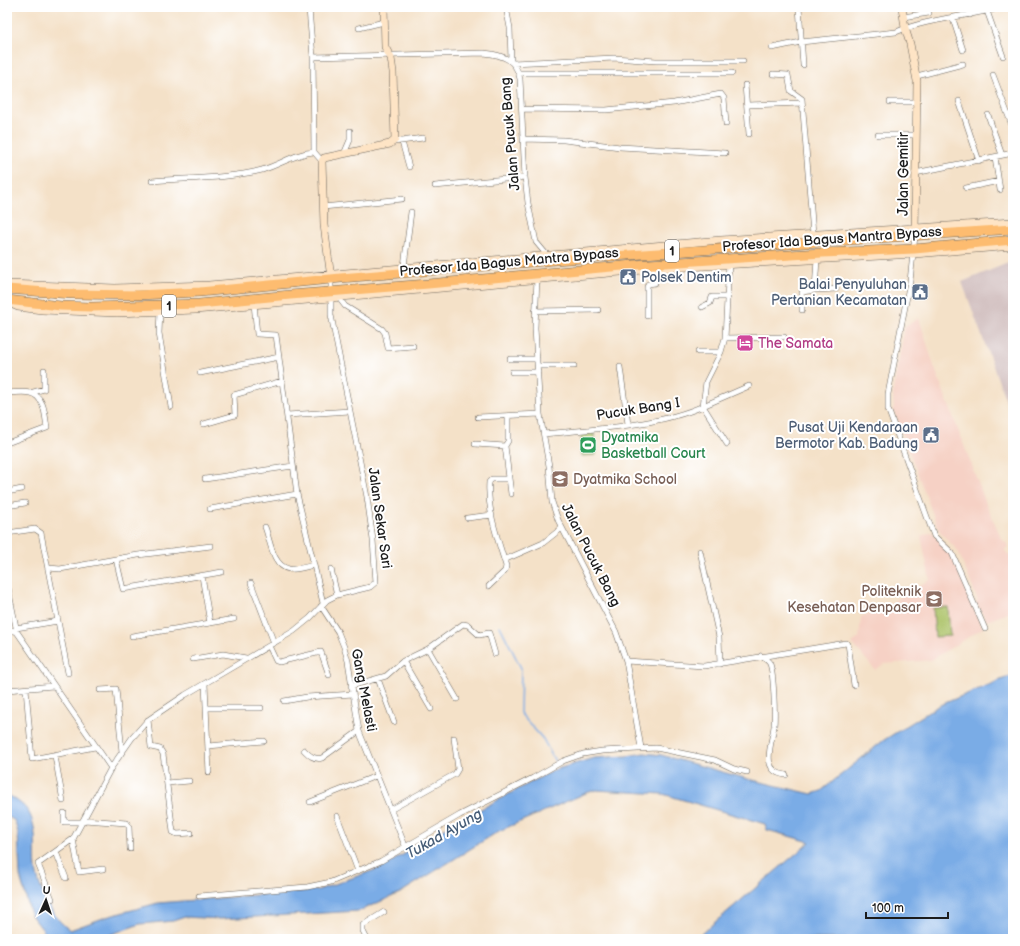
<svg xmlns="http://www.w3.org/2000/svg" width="1020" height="946" viewBox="0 0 1020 946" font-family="'Balsamiq Sans',sans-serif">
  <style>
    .built { fill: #f6d1c5 }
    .industrial { fill: #d1bfbf }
    .green { fill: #acc267; stroke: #646f42 }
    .water { fill: #7aace6; stroke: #4b6481 }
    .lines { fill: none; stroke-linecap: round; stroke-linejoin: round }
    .stream { stroke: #7aace6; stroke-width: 1.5 }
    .street-casing { stroke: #686158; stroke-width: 6 }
    .secondary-casing { stroke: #686158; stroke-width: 8 }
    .highway-casing { stroke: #686158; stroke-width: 10 }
    .street { stroke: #fff; stroke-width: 5 }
    .secondary { stroke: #fee4c5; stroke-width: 7 }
    .highway { stroke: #fdbc6f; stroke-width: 9 }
    .labels { text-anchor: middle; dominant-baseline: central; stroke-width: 4; stroke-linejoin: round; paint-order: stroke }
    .shield { fill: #fff; stroke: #606060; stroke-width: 1 }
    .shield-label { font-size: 13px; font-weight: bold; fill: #1c1c1c }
    .street-label { font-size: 14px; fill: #1c1c1c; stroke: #fff }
    .service-label { font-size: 14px; fill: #4e5e75; stroke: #fff; text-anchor: end }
    .hotel-label { font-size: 14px; fill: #b23c85; stroke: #fff; text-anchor: start }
    .leisure-label { font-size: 14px; fill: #27864d; stroke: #fff; text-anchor: start }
    .education-label { font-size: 14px; fill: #785e54; stroke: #fff; text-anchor: start }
    .water-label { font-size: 15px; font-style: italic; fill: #465d77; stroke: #fff }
  </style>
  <rect width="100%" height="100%" fill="#fff"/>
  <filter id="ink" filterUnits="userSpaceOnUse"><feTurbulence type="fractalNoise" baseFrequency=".025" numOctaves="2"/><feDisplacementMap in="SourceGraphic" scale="8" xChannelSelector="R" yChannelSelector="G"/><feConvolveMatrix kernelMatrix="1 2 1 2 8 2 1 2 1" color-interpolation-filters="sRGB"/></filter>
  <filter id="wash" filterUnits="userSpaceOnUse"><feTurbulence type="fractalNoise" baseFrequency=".012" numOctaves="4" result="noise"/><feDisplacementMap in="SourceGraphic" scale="16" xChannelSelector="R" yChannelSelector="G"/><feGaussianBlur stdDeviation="0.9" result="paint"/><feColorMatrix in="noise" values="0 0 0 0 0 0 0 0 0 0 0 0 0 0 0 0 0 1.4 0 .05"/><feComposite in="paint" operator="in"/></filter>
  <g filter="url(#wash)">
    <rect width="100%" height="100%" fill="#f4e1c8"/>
    <path class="built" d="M919,318L934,366L988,509L1002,539L1009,546L1004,550L1013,559V611L987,621L975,602L978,601L958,551L941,533L938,528L894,411L893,391L905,327Z
      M932,532L951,552L983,628L931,660L884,664L875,670L852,643L859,638L861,617L882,610L912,589L930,580L921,536Z"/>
    <path class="industrial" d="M1013,261V420L962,282Z"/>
    <path class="green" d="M594,433L596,455L582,456L581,434Z
      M948,607L950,636L935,637L933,608Z"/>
    <path class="water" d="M1013,675V939H695L810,842L767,830L765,824L663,794L596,790L586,793L499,831L400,893L359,911L220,919L185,917L173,921L140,924L98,939H50L31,915L20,876L18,833L15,821L7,816V794C16,800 27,806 31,817C38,833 34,852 36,869C39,890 52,918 70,930L106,917L158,903L318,890L383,867L451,825L554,770L594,758L627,756L644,753L661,755L748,779L812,794L821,791L884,740L940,705Z"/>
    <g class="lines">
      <path class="stream" d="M500,626L521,668L520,713L543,739L556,763"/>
    </g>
  </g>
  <g filter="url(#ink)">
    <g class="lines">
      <g class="street-casing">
        <path id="street" d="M506,7L510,28L511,61
          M799,7L803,65
          M969,7L970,15
          M309,9L313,57L314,152L322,161
          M987,11L1003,56
          M903,17L929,13
          M953,19L963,50
          M359,28L384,22
          M772,48L801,42L896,32C930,18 967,17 1002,7
          M313,57L484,53C503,55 516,59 520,79L525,177L528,203L536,242L546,254
          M513,63L614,58L656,61H743
          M519,73H732
          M773,74L788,75L791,91L802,99L813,234
          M993,75L1013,128
          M917,76L963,64
          M745,85L749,134
          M959,101L979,161
          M890,102H917
          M748,105L802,103
          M522,109L606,110L674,103L721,94L724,98L726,124
          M988,115L1002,155
          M878,135H916
          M523,139L564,140L620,147L725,153
          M394,142L423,138
          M402,142L409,167
          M344,154L350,140V131
          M995,157L1000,190
          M915,173L1013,153
          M152,181C188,178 226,179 262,170C280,165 296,153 314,152
          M435,186L525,177
          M966,188L999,181
          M323,207L402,199
          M915,236L910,281L888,394V409L934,536L952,553L985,629
          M404,266L411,212
          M537,277L535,328L540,414L549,466L552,502L558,520L616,632L626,661L641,748
          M815,290L836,289
          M338,297L345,306L382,329L385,333L388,348L413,346
          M254,304L257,334L276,335L297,494L323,603
          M702,307L710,303L712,297H728
          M802,310V292L815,290L817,259
          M160,311L159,333L171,407
          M535,311L598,310
          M647,316V287L648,284L655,283L654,269
          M725,338L784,337
          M698,352H721
          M510,359H537
          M538,366H574
          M620,367L628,424
          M512,372H538
          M200,373L279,357
          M7,393C14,393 23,391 30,393C45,396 45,416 47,428L7,443
          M30,393L44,389V370
          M287,415L350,411
          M508,416V441L505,446L511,494
          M478,417L540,414
          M204,424L235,415L234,395L282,381
          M544,434C593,429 659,426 703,406L706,382L721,352L725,338L729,262
          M475,444L505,446
          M727,444L703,406L749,386
          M205,479L293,466
          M7,492L22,489
          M7,506L25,503
          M210,509L297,494
          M467,518L492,515
          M265,527C270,539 272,566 289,569C296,570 306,567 313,565
          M7,533L35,529L41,533L68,673
          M700,551L719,637L720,664
          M116,559L123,589L222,572
          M504,560L543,543L562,528
          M49,568L60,569L138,555L211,546
          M331,569L337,595
          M202,576L210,623
          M7,583L17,632
          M251,583L274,643
          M489,586L505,571L506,566C498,540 487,511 489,482L492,479H509
          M321,606L338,632L344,647L348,661L359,731L406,848
          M16,628L58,621
          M7,629L17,632L111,768
          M132,636L234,619
          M269,646L276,661L279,662L321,652L329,675
          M428,649L457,699
          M761,656C764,658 769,661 770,664C774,675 775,714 774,726C772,744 759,772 786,775
          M193,659L223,654L246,658
          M403,661L431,709
          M626,661L704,666L846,643L848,644L854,685
          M378,679L394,722
          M205,684L209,772
          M351,686L386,676L403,661L428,649L463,624L468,625L479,635L489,633L495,654
          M26,689L32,759L95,747
          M7,690L53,686
          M100,690L116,689L122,752
          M284,701L307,697L353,694
          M206,708H261
          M148,720L151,747L160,749L163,754L173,832L177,834L191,833
          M208,746L264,741
          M304,750C309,755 314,760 322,758L359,731
          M55,756L63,801
          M167,783L189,781
          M310,802L376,776
          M392,809L455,774L458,769L454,738
          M64,813V822H83
          M337,816L358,871
          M84,820L127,823L129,827L130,849
          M73,839L79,872L103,869
          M56,852L66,878
          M199,896L307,887L331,882L381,861L460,815L533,778L563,761L583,754L602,751L656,748L715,760L734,769L747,772
          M52,899L38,864L73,839L111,768L132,738L148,720L185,695L294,631L310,618L327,600L337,595L370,587L376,582L373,540L367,497L331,315V279
          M367,939L363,931V925L384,912"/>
      </g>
      <g class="secondary-casing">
        <path id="secondary" d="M902,7L905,28L910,44L917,81L915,233
          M331,278L324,225L322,161L324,158L390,144L395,140L393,72L391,58L385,47L384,7
          M7,284L115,288L209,285L721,240L1013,222
          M7,302L18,307L42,310L117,313L195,310L654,269L914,254L1013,246"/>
      </g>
      <g class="highway-casing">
        <path id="highway" d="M7,289L71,294L138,295L200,292L341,278L555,260L1013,229
          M7,300L61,306L91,307L199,304L290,295L428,284L633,265L822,253L914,249L1013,240"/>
      </g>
      <use href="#street" class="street"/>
      <use href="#secondary" class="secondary"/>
      <use href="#highway" class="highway"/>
    </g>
  </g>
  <defs>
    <g id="civic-square" transform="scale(0.9)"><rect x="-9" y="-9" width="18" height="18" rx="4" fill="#5c6f8a" stroke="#fff"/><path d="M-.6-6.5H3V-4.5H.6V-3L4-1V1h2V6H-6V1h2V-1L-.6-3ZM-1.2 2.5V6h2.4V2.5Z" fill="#fff"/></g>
    <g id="hotel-square" transform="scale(0.9)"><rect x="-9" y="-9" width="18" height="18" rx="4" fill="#d1479c" stroke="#fff"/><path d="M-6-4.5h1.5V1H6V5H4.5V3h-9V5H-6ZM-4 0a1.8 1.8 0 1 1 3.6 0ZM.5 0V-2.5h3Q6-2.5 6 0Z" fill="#fff"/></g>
    <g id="stadium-square" transform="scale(0.9)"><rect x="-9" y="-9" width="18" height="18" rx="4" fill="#2e9e5b" stroke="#fff"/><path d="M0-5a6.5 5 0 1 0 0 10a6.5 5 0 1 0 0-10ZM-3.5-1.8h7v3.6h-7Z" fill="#fff"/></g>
    <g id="school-square" transform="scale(0.9)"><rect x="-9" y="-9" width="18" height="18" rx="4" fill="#8d6e63" stroke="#fff"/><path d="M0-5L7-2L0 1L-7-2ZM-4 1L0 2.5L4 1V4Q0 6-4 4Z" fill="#fff"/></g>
    <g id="university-square" transform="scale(0.9)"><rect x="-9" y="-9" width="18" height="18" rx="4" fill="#8d6e63" stroke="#fff"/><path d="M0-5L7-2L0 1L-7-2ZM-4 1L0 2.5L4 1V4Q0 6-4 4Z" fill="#fff"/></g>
  </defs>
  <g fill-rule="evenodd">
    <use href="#civic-square" x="628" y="277"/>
    <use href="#civic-square" x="920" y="292"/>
    <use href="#hotel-square" x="745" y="343"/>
    <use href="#civic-square" x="931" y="435"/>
    <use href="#stadium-square" x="588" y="445"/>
    <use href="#school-square" x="560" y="479"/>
    <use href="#university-square" x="934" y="599"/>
  </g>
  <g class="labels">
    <g class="shield">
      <rect x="665" y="240" width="14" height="22" rx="3"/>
      <rect x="162" y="295" width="14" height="22" rx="3"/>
    </g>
    <g class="shield-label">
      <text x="672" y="251">1</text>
      <text x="169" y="306">1</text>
    </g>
    <g class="street-label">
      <text transform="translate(510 134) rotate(-95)">Jalan Pucuk Bang</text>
      <text transform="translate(903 174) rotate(-90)">Jalan Gemitir</text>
      <text transform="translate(832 239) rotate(-4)">Profesor Ida Bagus Mantra Bypass</text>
      <text transform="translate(509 262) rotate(-5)">Profesor Ida Bagus Mantra Bypass</text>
      <text transform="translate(638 409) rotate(-9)">Pucuk Bang I</text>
      <text transform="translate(380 518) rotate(82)">Jalan Sekar Sari</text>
      <text transform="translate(591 555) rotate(63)">Jalan Pucuk Bang</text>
      <text transform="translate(364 690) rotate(79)">Gang Melasti</text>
    </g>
    <g class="service-label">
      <text x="641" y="277" text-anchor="start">Polsek Dentim</text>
      <text x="907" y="284">Balai Penyuluhan<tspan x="907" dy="16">Pertanian Kecamatan</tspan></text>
      <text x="918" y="427">Pusat Uji Kendaraan<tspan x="918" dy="16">Bermotor Kab. Badung</tspan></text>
    </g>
    <g class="hotel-label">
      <text x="758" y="343">The Samata</text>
    </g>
    <g class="leisure-label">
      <text x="601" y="437">Dyatmika<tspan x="601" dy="16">Basketball Court</tspan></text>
    </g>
    <g class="education-label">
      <text x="573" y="479">Dyatmika School</text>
      <text x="921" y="591" text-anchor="end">Politeknik<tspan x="921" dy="16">Kesehatan Denpasar</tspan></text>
    </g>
    <g class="water-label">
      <text transform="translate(444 834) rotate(-30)">Tukad Ayung</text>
    </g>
  </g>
  <rect width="1020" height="946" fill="none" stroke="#fff" stroke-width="24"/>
  <g transform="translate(46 900) rotate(3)" stroke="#ffffff" stroke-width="3" paint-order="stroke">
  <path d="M0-3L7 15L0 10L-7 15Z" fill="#1c1c1c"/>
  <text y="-6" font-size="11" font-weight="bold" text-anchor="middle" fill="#1c1c1c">U</text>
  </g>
  <path d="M866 912v6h82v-6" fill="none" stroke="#1c1c1c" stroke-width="2"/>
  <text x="872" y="912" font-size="12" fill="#1c1c1c" stroke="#ffffff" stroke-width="3" paint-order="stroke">100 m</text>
</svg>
